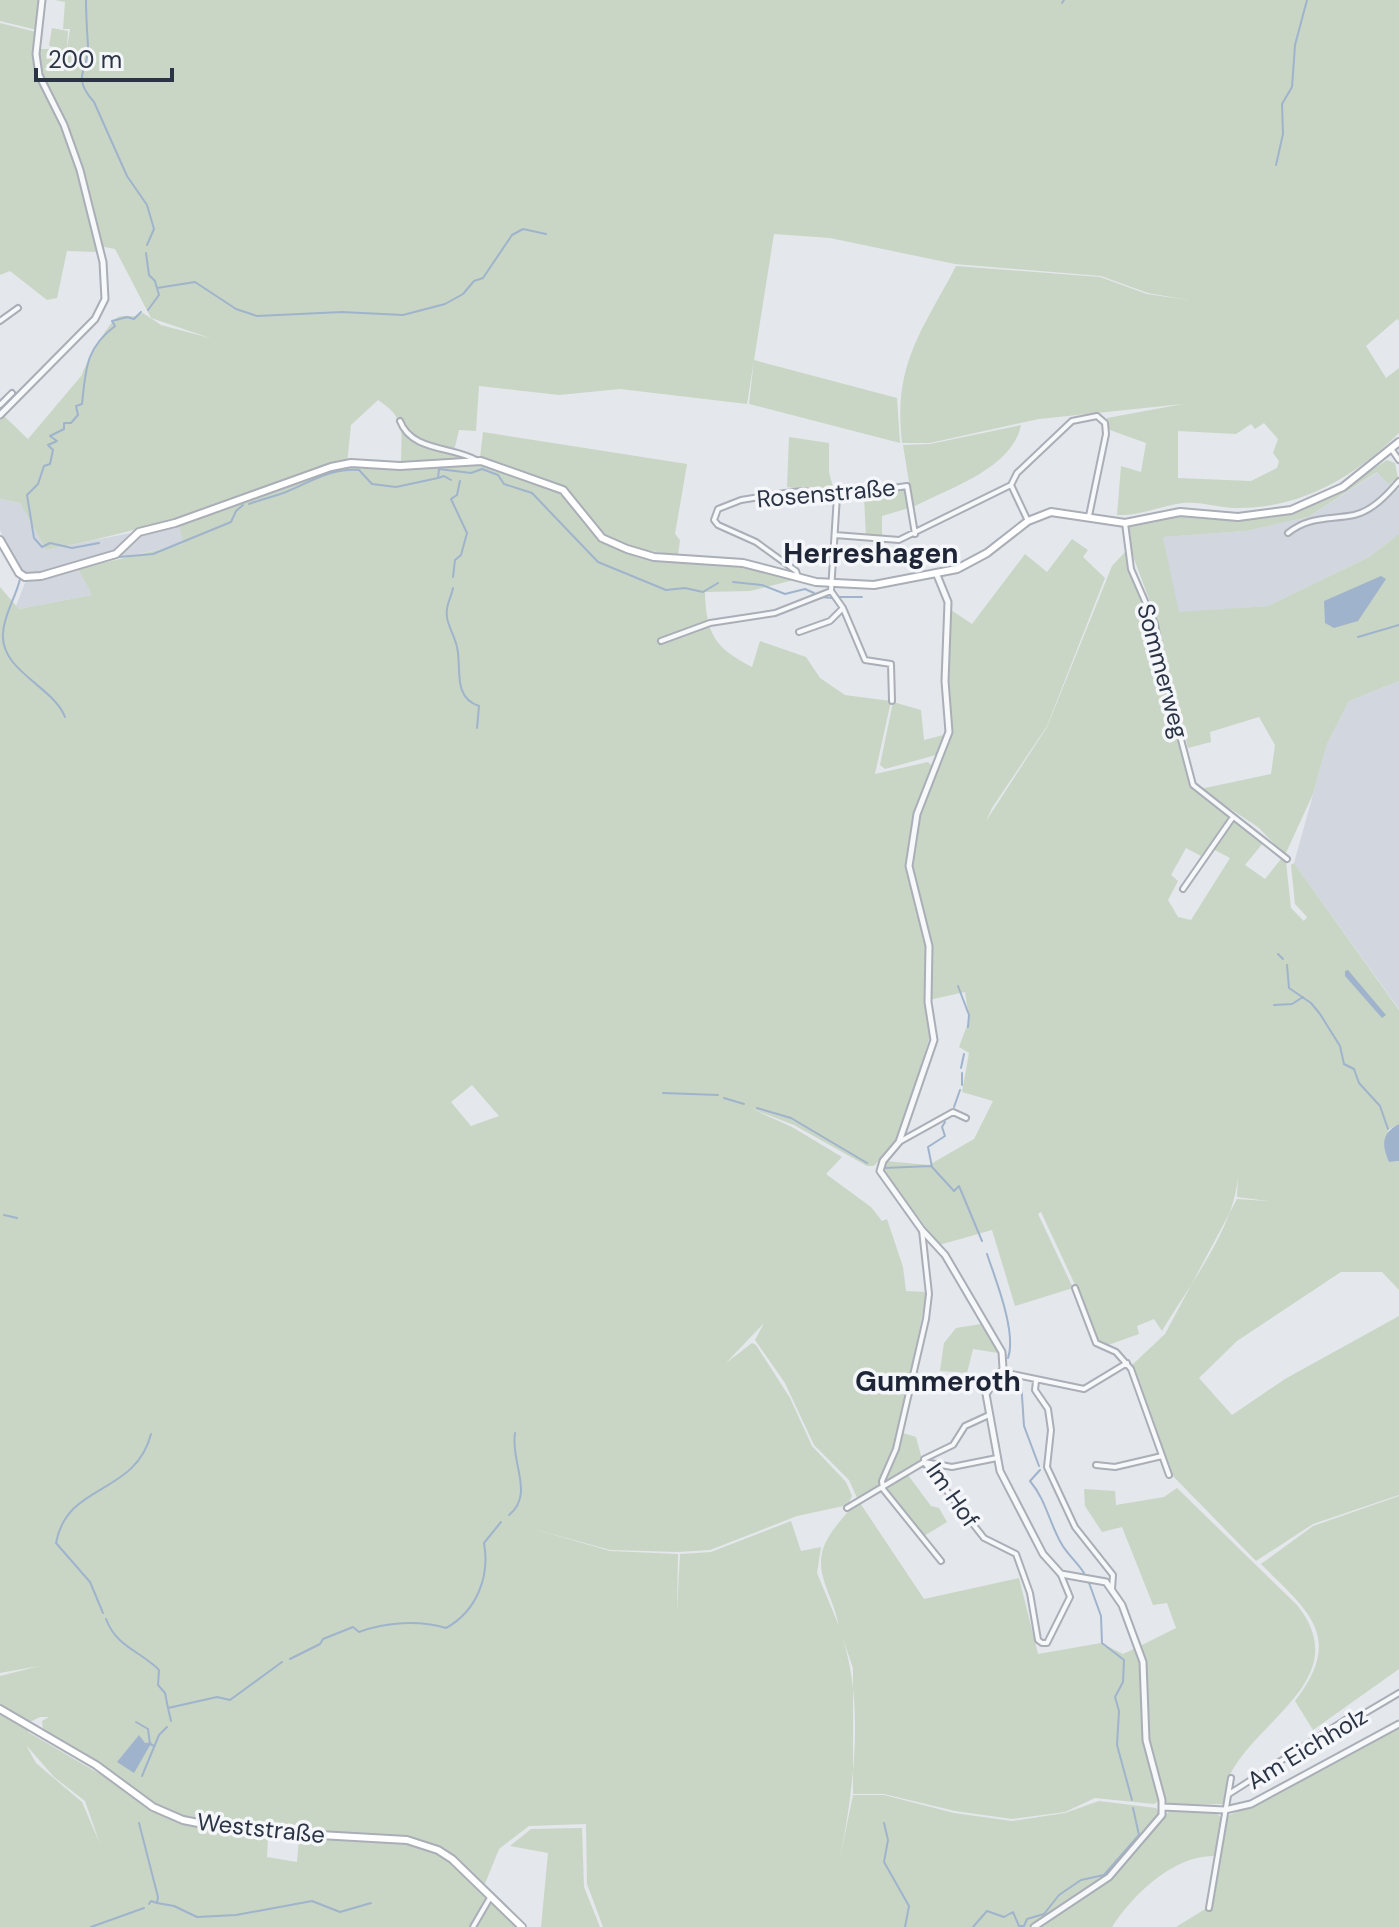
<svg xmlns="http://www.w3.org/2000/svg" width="1399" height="1927" viewBox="0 0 1399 1927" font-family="'DM Sans',sans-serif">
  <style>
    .built { fill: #d2d6de }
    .green { fill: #c9d6c5; fill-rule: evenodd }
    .water { fill: #9fb4cc }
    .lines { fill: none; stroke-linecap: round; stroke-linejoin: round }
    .stream { stroke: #9fb4cc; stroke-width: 2 }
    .minor-casing { stroke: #a9aeb7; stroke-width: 8 }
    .tertiary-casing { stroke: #a9aeb7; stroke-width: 9 }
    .secondary-casing { stroke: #a9aeb7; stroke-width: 10 }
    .minor { stroke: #f7f8fa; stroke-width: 4 }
    .tertiary { stroke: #f7f8fa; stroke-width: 5 }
    .secondary { stroke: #fff; stroke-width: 6 }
    .labels { text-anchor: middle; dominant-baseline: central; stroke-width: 7; stroke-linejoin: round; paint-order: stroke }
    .street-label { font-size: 24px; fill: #2b3445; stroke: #f4f6f9 }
    .quarter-label { font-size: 28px; font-weight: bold; fill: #1d2536; stroke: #f4f6f9 }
  </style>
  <rect width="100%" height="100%" fill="#e4e7ec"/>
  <path class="built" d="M1378,472L1399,489V534L1369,557L1268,606L1178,613L1163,537L1246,531L1308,517Z
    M0,499L20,503L46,550L130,533L115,553L43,573L24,574L12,562L0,530Z
    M179,523L184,544L106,561L118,556L138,537Z
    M78,569L92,595L19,609L16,606L26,580Z
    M1399,681V1009L1294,863L1327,744L1349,701Z"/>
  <path class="green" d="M0,0H41L37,30L0,21Z
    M55,0H1399V321L1397,319L1366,346L1386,378L1399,368V433C1354,477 1302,508 1238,508C1220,508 1200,501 1183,503C1160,506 1140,516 1117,515L1121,466L1141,472L1146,443L1107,429V418L1183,404L1039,419L930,443H902C893,364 921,333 956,266L1100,277L1147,294L1188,300L1148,293L1101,276L955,264L830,238L774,234L747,404L620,389L559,395L479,386L476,431L459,430L453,455L461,458L401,463C401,431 407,419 378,400L351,425L347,464C247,498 149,530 46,550L20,503L0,499V417L3,415L28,439L82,375C84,366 109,321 118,317C127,314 134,319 143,313L161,325L210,338L151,318L115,249L99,246L81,170L40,75L38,49H63L49,46L52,28L68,31L67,49L70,29H63L65,2ZM1264,423L1278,439L1273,453L1279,461L1277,468L1251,481L1178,478V431L1236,434L1251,424L1255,429Z
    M0,23L36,32L38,75L64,125L98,252L67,251L57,298L47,300L10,271L0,275Z
    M754,360L897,398L900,443L749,404Z
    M1021,425C1012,469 949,488 913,507L903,445L930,444Z
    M483,432L687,464L675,534L680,540L678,556L630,547L604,534L565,488L480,458Z
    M789,437L829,443V472L835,495L787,487Z
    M1387,460L1395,463L1398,478L1389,484L1377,472L1308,517L1246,531L1163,537L1179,612L1268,606L1369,557L1399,534V681L1349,701L1327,744L1313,794L1285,855L1258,827L1200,789L1271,774L1275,745L1259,717L1210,732L1211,742L1188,748L1156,618L1130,548L1128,526L1182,516L1230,520L1274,517L1332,496Z
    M477,463L556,489L600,540L655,559L742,566L794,580L750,591L705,592C706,634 715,648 752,667L760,641L806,657L820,678L845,695L891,701L875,774L928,762L932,766L909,838L906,868L925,932V998L931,1033L898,1139L874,1166H867L794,1125L750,1108L792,1127L842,1157L826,1174L871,1207L882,1221L887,1219L903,1267L906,1291L927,1292L895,1449L879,1480L881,1488L858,1500L849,1480L814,1445L785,1383L755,1340L764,1323L726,1363L752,1343L756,1345L790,1398L812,1446L846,1482L852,1496L848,1505L797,1516L710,1550L678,1552L610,1550L530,1528L610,1551L678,1554L677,1612L680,1554L711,1552L791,1521L801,1551L821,1547L817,1573L839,1626C831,1586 804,1565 837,1525C845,1515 849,1509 860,1503L924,1599L1019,1578L1038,1654L1101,1643L1123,1654L1136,1648L1143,1668L1144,1741L1159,1801L1154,1804L1095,1798L1065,1812L1012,1819L955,1811L884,1794H853V1668L841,1633C865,1703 854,1786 840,1858L853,1795H884L954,1813L1012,1821L1065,1813L1099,1801L1156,1808L1160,1812L1156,1823L1106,1876L1035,1924L1037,1927H603L587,1884L586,1824L529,1826L499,1849L482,1891L487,1896L471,1927H0V1676L39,1666L0,1673V587L19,609L92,595L78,569L183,544L179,523L346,465ZM472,1085L499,1116L471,1126L451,1102ZM40,1717H49L42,1721L43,1729L99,1762L98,1773L28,1732L30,1722ZM26,1745L54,1777L85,1801L100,1844L82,1802L36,1763ZM268,1836L299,1838L297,1862L267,1857Z
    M905,488L909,508L882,516V539L866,538L864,496Z
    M1072,539L1088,550L1083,557L1105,578L1047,726L992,808L986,821L1047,727L1112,566L1126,551L1151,615L1185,769L1193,790L1229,818L1201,856L1186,848L1171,875L1178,881L1168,900L1178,917L1191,920L1230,858L1211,848L1234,820L1263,843L1245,865L1265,879L1281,859L1286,862L1291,908L1304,921L1307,917L1295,904L1291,865L1294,863L1399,1010V1124L1388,1130L1394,1162L1399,1161V1290L1382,1272H1341L1237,1341L1199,1378L1232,1415L1285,1379L1399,1316V1495L1313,1524L1256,1561L1171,1474L1132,1365L1165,1334L1237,1199L1268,1201L1237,1197L1238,1177C1233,1231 1189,1285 1162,1331L1154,1319L1137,1326L1139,1334L1108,1345L1095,1338L1076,1287L1041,1212L1038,1214L1073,1288L1015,1306L992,1230L939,1245L882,1168L885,1161L929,1165L974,1139L993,1101L962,1092L969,1053L959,1047L969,1020L965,992L929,1000L931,945L911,864L920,815L951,732L947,674L951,610L972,624L1025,554L1047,572Z
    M893,702L921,710L924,740L947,734L936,755L885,769L880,765Z
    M981,1324L998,1353L973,1349L967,1373L940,1371L944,1343L956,1328Z
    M903,1433L916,1437L922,1459L884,1483Z
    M908,1475L931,1506L939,1508L947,1522L924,1536L886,1489Z
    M1177,1488L1297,1605C1353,1675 1265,1715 1233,1769C1227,1779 1226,1792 1224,1804L1169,1805L1165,1800L1148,1740L1147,1669L1140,1646L1176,1628L1167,1603L1153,1605L1122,1527L1102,1532L1085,1506L1084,1489L1115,1491L1116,1505L1164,1497Z
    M1399,1496V1669L1313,1730L1295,1701C1345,1636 1308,1611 1261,1564L1313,1526Z
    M1399,1726V1927H1176L1210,1906L1227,1816L1270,1798Z
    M1170,1810L1216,1813L1222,1818L1216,1856C1175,1854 1133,1894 1112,1927H1038L1110,1879Z
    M582,1828L584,1887L600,1927H541L548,1853L510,1846L531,1829Z
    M491,1901L518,1927H475Z"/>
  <path class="water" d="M1381,576L1386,579L1358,621L1334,628L1325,623L1324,601Z
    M1348,970L1386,1015L1382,1018L1345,976V971Z
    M1399,1124V1161L1389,1162C1381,1144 1382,1133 1399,1124Z
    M139,1735L145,1743L152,1742L134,1773L117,1762Z"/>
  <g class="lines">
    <path class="stream" d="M86,0C86,16 87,30 88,46C89,71 70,75 94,102L127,176L147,205L154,229L147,245
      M1062,3L1064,0
      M1276,165L1283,134L1282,104L1292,87L1295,45L1307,0
      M146,253L149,275L155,281L159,295L148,310
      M157,288L195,282L236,309L257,316L342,312L403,315L445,304L463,294L474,281L483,278L512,235L523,229L546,234
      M438,478L444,476L451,480
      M249,504C262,499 273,497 286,492C310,482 330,468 359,470L372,484L396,487L438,478L439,469L471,473L482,469L498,475L504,484L532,493L598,562L666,590L685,588L703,592L718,583
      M99,543L72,548L50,543L42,547L34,538L27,495L38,484L44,466L50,464L53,450L48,445L57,441L50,436L64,429V423H71L78,415L76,406L82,404C86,369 85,349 115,326L112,321L127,317L134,319L141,312
      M119,557L153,554L231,522L236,511L243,505
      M453,577L455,560L461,555L467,533L451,499L457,495L460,481
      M20,579C16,597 4,614 3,633C0,671 53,686 65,717
      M733,582L762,585L785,594L805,589L814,593
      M453,588C451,599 445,605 447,617C448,626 455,637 457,647C462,668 452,697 479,706L477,728
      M821,597L832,598
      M838,597H862
      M1358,637L1399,625
      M1278,954L1283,959
      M1287,965L1289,988L1311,1003L1320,1014L1340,1046L1344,1064L1354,1069L1359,1083L1380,1106L1388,1129
      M958,986L969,1015L968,1027
      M1274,1005L1292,1004L1303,997
      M961,1068L964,1054
      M962,1085V1073
      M663,1093L718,1095
      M724,1098L744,1104
      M954,1107L960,1090
      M757,1108L791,1118L867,1163
      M945,1122L942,1127L945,1136L928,1147L932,1167L954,1191L959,1186L982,1241
      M884,1168L931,1166
      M4,1215L17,1218
      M987,1254C995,1278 1017,1332 1008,1358
      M1017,1379L1021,1381L1024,1426L1039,1466
      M1040,1470L1030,1481C1046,1500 1049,1522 1061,1543C1067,1554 1077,1562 1084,1573
      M509,1515C535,1494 510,1462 515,1433
      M1088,1580L1101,1616L1102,1643L1124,1660L1123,1682L1115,1697L1119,1711L1117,1745L1132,1800
      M103,1613L90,1582L56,1543C67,1482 135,1496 151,1434
      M106,1619C117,1648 141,1651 159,1670L158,1685L165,1693L168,1708
      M290,1659L320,1644L323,1639L353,1627L359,1632C386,1622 419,1620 446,1628C477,1611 490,1576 484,1543L501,1522
      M171,1721L168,1708L217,1697L230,1700L282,1662
      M136,1722L148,1729L150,1744L154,1746
      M142,1776L159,1735L167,1727
      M139,1823L158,1897L157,1903L151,1901L149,1904
      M884,1823L888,1840L884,1862L909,1906L905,1927
      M157,1903L174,1906L197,1917L236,1915L312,1901L340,1912L371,1903
      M91,1927L144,1908
      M973,1927L987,1911L1004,1917L1013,1912L1019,1926H1024L1027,1919L1044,1914L1059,1895L1081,1880L1104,1875L1139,1835L1133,1808"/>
    <g class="minor-casing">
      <path id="minor" d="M0,321L18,308
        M0,405L12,393
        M400,421C412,452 452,446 476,460
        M1392,450L1399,460
        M1011,485L1017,473L1072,421L1097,416L1105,423L1106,434L1089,516
        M837,496L831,591L843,608L865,660L891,664L892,701
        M1125,523L1131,569L1155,624L1165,679L1193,785L1287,859
        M1288,533C1310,516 1328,520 1354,515C1372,511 1387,495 1399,481
        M835,535L899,540L1011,485L1028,521
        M798,577L796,571L756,542L718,525L714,520L718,509L741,500L785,493L803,491L837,496L907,486L915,534
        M799,632L830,621L843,608
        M661,641L710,623L775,613L831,591
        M1183,889L1233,817
        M899,1142L953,1112L966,1118
        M922,1230L929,1294L926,1319L896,1449L882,1481L883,1489L941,1561
        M1075,1288L1096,1343L1116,1352L1131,1369L1169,1475
        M1002,1372L1084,1389L1127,1363
        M1036,1381L1035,1390L1048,1409L1051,1430L1047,1467L1075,1527L1113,1575L1112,1589
        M989,1415L965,1426L953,1445L924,1459V1462L984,1538L1016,1554L1030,1593L1038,1640L1042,1643H1047L1070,1597L1061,1575
        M1096,1465L1115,1467L1162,1456
        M847,1508L924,1462L952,1467L997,1458
        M1229,1794L1348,1718L1360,1716L1399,1693
        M1209,1908L1231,1778
        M473,1927L491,1896"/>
    </g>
    <g class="tertiary-casing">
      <path id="tertiary" d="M0,415L95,319L105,299L103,262L80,170L64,125L39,75L36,54L42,0
        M937,575L948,602L945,681L949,732L917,814L909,866L929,946L928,1002L934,1040L899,1142L883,1161L880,1171L922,1230L945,1255L1002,1352L1003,1369L986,1394L1000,1471L1043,1554L1061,1574L1106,1582L1122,1605L1143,1662L1146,1740L1162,1800V1815L1109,1877L1034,1927
        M1163,1807L1225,1810L1251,1804L1399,1724"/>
    </g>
    <g class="secondary-casing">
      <path id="secondary" d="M0,540L19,573L25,577L41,576L116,554L139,532L175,523L331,467L351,463L400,466L481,461L563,490L602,538L627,549L654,557L743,563L816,582L874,585L957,569L987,553L1028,521L1051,512L1125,523L1180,512L1238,517L1291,510L1343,487L1399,442
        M0,1709L96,1765L153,1807L183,1820L234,1830L407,1840L438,1850L452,1859L522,1927"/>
    </g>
    <use href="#minor" class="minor"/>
    <use href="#tertiary" class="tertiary"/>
    <use href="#secondary" class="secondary"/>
  </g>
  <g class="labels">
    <g class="street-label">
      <text transform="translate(826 493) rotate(-5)">Rosenstraße</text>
      <text transform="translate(1163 671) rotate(75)">Sommerweg</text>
      <text transform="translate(953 1495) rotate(55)">Im Hof</text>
      <text transform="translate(1307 1748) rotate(-31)">Am Eichholz</text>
      <text transform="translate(261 1828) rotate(6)">Weststraße</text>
    </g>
    <g class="quarter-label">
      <text x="871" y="553">Herreshagen</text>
      <text x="938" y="1381">Gummeroth</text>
    </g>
  </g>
  <path d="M36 68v12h136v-12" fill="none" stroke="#2b3445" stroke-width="4"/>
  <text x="48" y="68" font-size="24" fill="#2b3445" stroke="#f4f6f9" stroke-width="6" paint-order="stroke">200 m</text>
</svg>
